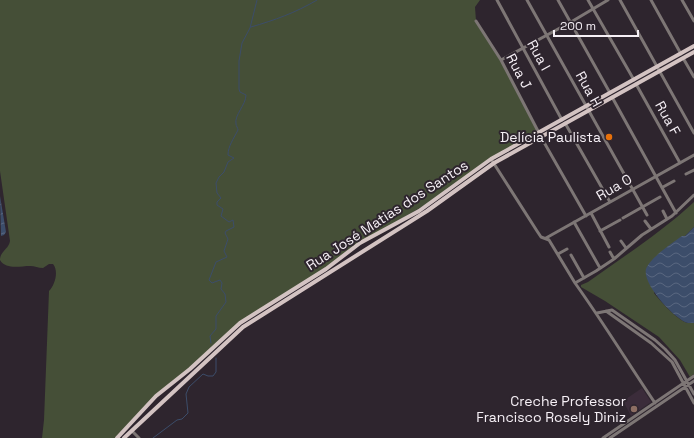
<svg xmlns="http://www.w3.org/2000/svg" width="694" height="438" viewBox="0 0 694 438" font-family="'Space Grotesk',sans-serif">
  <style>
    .built { fill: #3b2c3a }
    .green { fill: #454f37 }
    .water { fill: url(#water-waves) }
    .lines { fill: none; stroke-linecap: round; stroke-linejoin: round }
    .stream { stroke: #3c4d6a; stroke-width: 1 }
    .minor { stroke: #7d7675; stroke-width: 3 }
    .major { stroke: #d3c3c2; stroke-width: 4 }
    .food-dot { fill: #e8710a; stroke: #2e252e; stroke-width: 1.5 }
    .education-dot { fill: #8d6e63; stroke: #2e252e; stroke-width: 1.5 }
    .labels { text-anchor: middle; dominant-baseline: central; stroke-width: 4; stroke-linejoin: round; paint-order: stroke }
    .street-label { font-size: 14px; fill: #f6f0f6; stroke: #2e252e }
    .poi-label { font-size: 14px; fill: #f6f0f6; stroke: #2e252e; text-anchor: end }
  </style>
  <defs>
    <pattern id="water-waves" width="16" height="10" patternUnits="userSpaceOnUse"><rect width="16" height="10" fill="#3c4d6a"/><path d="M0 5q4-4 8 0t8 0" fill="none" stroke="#596780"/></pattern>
  </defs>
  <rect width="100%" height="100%" fill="#2e252e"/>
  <path class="built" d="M642,388L651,402L631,416L623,401Z"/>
  <path class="green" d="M0,0H480L475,7L476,21L501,60L539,133L491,159L432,201L371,236L326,269L240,323L190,369L156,396L117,438H42L44,420L49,291C55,285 59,271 53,264H49L43,268C38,268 35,266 30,266C20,266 6,270 0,260C0,251 9,249 10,241L0,171Z
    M694,202V227L685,236L654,293C660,301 678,321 688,323C690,323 692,323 694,323V374L690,377L680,360L659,337L605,301L581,287V285L588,282C624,256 662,232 694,202Z"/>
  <path class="water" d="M0,196L6,232L4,235L1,236Z
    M694,227V323C692,323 690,323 688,323C675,320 642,284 646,269C650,258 672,243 682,236H685Z"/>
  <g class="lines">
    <path class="stream" d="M251,27C275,20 295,13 317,0
      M211,343L210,336L216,329V316L226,302L225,294L221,289L222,283L220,280L212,283L209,280L216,262L227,257L224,251L228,239L225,233L226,231L234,227L233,220L229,222L221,216L223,209L217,205V202L221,198L217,193L216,183L219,177L224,172L228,162L234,158L228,155C228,146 234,138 238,130C238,128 236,126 236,124C234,115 246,105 246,95L240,92L239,89V61L242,43L250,28L257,0
      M153,438L177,420L182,419L188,413L186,394L189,387L203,374L208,376H213L216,372V358"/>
    <path class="minor" d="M497,0L562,120
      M527,0L647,215
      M558,0L610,93
      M588,0L634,80
      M620,0L694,133
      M651,0L681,54
      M682,0L694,21
      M476,21L501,60L539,133
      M683,58L694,77
      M501,60L571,22L608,0
      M636,84L680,163
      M612,97L676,213
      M565,123L610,202
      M541,137L586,216
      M491,159L537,231L541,237L549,240L575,283L596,271L614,259L642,235L672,216L694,195
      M686,174L694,170
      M663,187L674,181
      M663,211L667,219
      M591,213L609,247
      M623,218L660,197
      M645,221L651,229
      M574,222L600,268
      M600,231L620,220
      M546,238L694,155
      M621,241L626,248
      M610,252L614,259
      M558,254L567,249
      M571,255L584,278
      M575,283C603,322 628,363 655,403
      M606,311L651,343L672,362L694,403
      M597,313L612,310L655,340L665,349L675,360L694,394
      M132,431L139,438
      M603,438L694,376
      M610,438L694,381"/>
    <path class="major" d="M117,438L156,396L190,369L240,323L326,269L360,243L419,211L491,159L694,46
      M124,438L243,327L427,211L494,163L694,52"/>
  </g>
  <circle class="food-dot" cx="609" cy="137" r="4"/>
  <circle class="education-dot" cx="634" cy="409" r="4"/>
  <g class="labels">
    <g class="street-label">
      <text transform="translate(539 55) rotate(61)">Rua I</text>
      <text transform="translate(519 71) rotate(62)">Rua J</text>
      <text transform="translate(589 89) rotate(61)">Rua H</text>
      <text transform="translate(668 118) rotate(61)">Rua F</text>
      <text transform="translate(614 187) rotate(-30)">Rua O</text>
      <text transform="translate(387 215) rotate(-33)">Rua José Matias dos Santos</text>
    </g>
    <g class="poi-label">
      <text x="601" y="137">Delícia Paulista</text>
      <text x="626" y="401">Creche Professor<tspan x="626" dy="16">Francisco Rosely Diniz</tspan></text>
    </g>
  </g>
  <path d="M554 30v6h84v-6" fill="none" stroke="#f6f0f6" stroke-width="2"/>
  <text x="560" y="30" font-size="12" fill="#f6f0f6" stroke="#2e252e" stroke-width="3" paint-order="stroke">200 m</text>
</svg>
